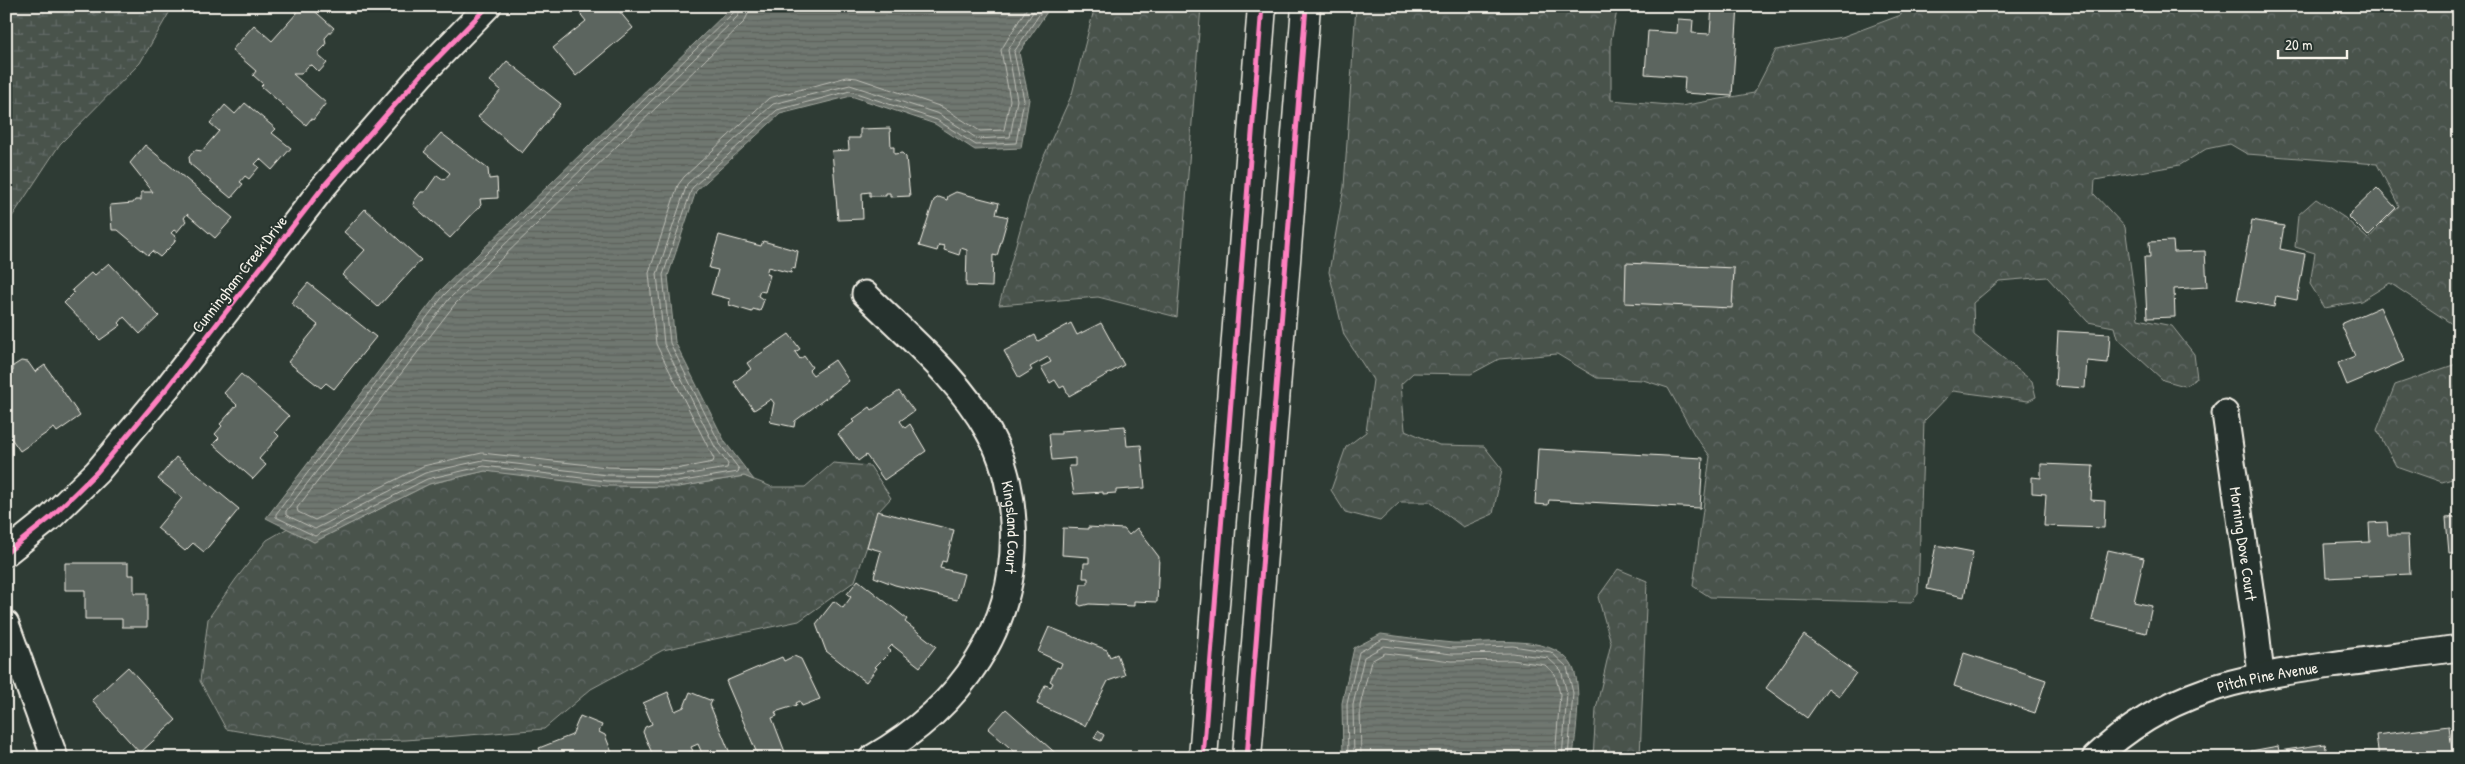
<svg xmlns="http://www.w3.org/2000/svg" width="2465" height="764" viewBox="0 0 2465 764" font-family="'Patrick Hand',sans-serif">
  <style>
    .forest { fill: url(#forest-crowns); stroke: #9ea29a }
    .wetland { fill: url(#wetland-marsh); stroke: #9ea29a }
    .water { fill: url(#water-rules); stroke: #a4a8a0 }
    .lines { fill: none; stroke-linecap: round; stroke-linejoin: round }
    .shore { stroke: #bfc0b8; stroke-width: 1 }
    .building { fill: #5c655e; stroke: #f4f1e8 }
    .minor-casing { stroke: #f4f1e8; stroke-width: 29 }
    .major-casing { stroke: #f4f1e8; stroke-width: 31 }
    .minor { stroke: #26332d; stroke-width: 25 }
    .major { stroke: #26332d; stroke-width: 28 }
    .cycleway-casing { stroke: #26332d; stroke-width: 8 }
    .cycleway { stroke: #ff80c0; stroke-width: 5 }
    .labels { text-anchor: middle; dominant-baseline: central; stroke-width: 4; stroke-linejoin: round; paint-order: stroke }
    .street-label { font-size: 16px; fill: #f4f1e8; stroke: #26332d }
  </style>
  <defs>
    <pattern id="forest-crowns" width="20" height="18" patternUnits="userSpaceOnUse" patternTransform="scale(1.25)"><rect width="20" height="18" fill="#48524c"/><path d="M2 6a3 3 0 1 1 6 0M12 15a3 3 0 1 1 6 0" fill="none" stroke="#636b66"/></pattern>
    <pattern id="wetland-marsh" width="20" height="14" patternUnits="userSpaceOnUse" patternTransform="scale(1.25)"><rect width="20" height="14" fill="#48524c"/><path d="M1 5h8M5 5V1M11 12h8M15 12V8" fill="none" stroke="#636b66"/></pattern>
    <pattern id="water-rules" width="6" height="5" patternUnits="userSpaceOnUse" patternTransform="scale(1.25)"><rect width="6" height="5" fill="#6f7770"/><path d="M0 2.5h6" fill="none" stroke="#5c605b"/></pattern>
  </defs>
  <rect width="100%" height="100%" fill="#2e3b34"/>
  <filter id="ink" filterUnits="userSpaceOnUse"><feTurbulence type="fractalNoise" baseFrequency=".02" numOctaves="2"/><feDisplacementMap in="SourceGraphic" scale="10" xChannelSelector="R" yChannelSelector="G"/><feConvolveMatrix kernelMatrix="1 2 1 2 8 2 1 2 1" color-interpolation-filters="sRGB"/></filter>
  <g filter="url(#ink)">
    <path class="forest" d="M1095,6H1201L1177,317L1098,297L999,305L1035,176L1072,94Z
      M1356,6H1618L1611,40V100L1681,106L1754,93L1776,50L1842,37L1901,15V6H2459V338L2452,324L2390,283L2361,301L2325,308L2310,284L2315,253L2295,247L2298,215L2316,199L2345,218L2368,239L2399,206L2377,164L2247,154L2230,144L2206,149L2180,165L2095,180L2094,194L2125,227L2138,319L2172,326L2194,354L2197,378L2185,386L2163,380L2117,338L2114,327L2088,322L2047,277L1999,281L1973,303L1974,335L2032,381L2036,397L2028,401L1953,391L1924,421L1918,594L1911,603L1710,597L1693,586L1710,456L1695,436L1668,388L1643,380L1597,378L1557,354L1499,359L1471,374L1413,373L1401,384L1405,430L1439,445L1484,446L1502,469L1493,514L1463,527L1430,502H1400L1380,521L1345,512L1331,490L1346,447L1366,432L1373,380L1344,335L1329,272L1344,187Z
      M2459,363V477L2442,482L2396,466L2377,430L2395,385Z
      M833,463L870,466L891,498L879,511L855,581L799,621L663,650L591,689L544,729L406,740L307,743L226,729L200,681L208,619L236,579L267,540L288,528L314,542L429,484L485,471L678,487L744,476L772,487H805Z
      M1618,569L1647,581L1640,758H1593L1596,709L1611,643L1598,597Z"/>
    <path class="wetland" d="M6,6H173L140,63L60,144L6,226Z"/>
    <path class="water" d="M733,6H1051L1019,53L1029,99L1021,148L975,150L935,124L851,96L780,114L696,191L668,276L675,342L725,442L754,480L744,476L678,487L606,486L485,471L429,484L314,542L266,518L440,291Z
      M1381,634C1405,637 1429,641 1453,643C1485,644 1551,632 1571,664C1584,684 1575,735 1573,758H1343L1342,703L1354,648Z"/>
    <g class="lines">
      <path class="shore" d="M736,6L734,12L444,295L276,514V517L315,536L427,479L484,466L606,481L677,482L738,472L739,469L720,444L670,343L663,275L692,188L777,110L850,91L937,120L976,145L1016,143L1024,100L1014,52L1045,6
        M742,6L738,16L449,299L286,511V515L315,529L425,473L483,460L607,475L677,476L727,468L728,464L715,447L664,344L657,274L687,184L773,104L850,85L939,114L978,139L1010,137L1017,100L1008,50L1037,6
        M750,6L748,14L744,22L455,304L297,508L298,512L315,520L423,466L482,453L607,467L676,469L713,462L714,459L656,344L649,273L678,185L684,177L769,98L847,77L857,78L942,107L980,131L1004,130L1010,100L1001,50L1028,6
        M1348,758L1347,704L1359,652L1383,639L1452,648L1513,646L1551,652L1567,667L1573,693L1568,758
        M1354,758L1353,705L1364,657L1384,646L1452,654L1513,653L1548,658L1561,670L1567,693L1562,758
        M1361,758L1360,706L1371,661L1385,653L1452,661L1512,660L1545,665L1555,674L1560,694L1555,758"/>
    </g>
    <path class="building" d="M295,6H309L334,28L325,38L326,45L319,52V56L327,63L319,72L312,65L308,66L301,74H293L326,103L313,120L311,119L306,125L261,86L263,84L253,75L256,71L232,50L254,25L272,41L297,13L292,9Z
      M345,6H361L354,14Z
      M574,6H615L633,28L576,76L553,48L586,21Z
      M669,6H682L676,13Z
      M1712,6H1738L1732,96L1684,93L1685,77L1645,74L1648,31L1677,33L1678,19L1693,20L1692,33L1710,34Z
      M507,61L561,104L522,153L478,117L501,90L490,81Z
      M245,103L276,129L272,133L291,148L272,170L260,159L255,164L259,167L249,179L245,176L240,182L243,184L231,198L190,164L189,157L195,150L202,151L219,131L210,123L225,105L235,114Z
      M890,128L891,147H894V154L902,153L906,157L910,196L890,197V193H886V196H870V192L862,193L863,219L838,220L832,151L849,150L848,138H860V129Z
      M441,133L488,169L489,179L497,178L498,198L480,199L481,205L450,238L413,205L414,201L421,192H425L437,175L444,180L450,173L424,152Z
      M145,145L233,218L215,238L187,214L184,218L186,221L177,232L174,230L171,233L176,237L174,243L160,257L152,251L148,255L118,230H112L110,205L133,203L135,200H141V192H153L130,163Z
      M2377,188L2396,208L2368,236L2348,216Z
      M956,192L999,203L996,214L1008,217L997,256L993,255L992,287L966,286L967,250L961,248L959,255L944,250L945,246L939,245L937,251L919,246L934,200L939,197L947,200L948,196Z
      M365,209L421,260L378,307L342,275L365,250L344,232Z
      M2252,220L2284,226L2280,249L2305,254L2297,300L2276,296L2274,307L2237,300Z
      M719,235L761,246L763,241L798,251L795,269L792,268L791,273L768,267L766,274L770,275L765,292L760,291L758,296L764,300L760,311L753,309L752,312L729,305L730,299L711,294L718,270L709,268Z
      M2173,241L2174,252L2205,251L2207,287L2174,289L2175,317L2147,318L2144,257H2150L2149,242Z
      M109,263L159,316L140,334L124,317L119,323L121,325L100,340L64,303L74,293L72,290L92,272L95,275Z
      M1626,263L1734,268L1732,308L1625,303Z
      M308,283L376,337L334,389L326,383L321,388L288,362L318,325L291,303Z
      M2380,307L2404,361L2347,385L2338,363L2355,356L2341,324Z
      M1071,323L1077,335L1101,323L1124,365L1069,396L1064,386L1060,388L1055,380L1050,383L1041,367L1051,362L1048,357L1030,367L1032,370L1019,378L1004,351L1035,335L1038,341Z
      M2058,331L2110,334L2108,363L2087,361L2085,388L2055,386Z
      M789,334L800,349L795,352L800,359L804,356L812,367L809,370L813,375L835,360L849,381L795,421L794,427L770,422L774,403L771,399L754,410L734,382L751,369L747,363Z
      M21,361L28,362L35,372L45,365L80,416L57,432L54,428L20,451L6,431V376L13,371V366Z
      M241,374L289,416L275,432L279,436L259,459L266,465L253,479L213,444L219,438L215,434L222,426L220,424L237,405L224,393Z
      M899,391L914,411L900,421L905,428L910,424L926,451L884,480L866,455L858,461L838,434L854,422L852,420L870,407L872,410Z
      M1125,426L1127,446L1141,445L1145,488L1116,490V493L1103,494V492L1074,494L1069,466H1075V458L1052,460L1049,434H1061V431Z
      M1538,449L1703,458L1700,508L1549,500L1548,505L1535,504Z
      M176,457L239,509L204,552L193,543L185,551L157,528L182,498L158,479Z
      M2041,464L2093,466L2091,500L2105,501L2104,528L2044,526L2046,494L2032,493V477L2041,478Z
      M877,511L954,530L946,562L942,561L940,568L964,574L957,600L895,585L874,577L881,551L867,547Z
      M2459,517V552L2449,553L2446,518Z
      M2387,522L2388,535H2408L2410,574L2326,578L2324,544L2370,542L2369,523Z
      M1088,527L1124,529L1129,535L1137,528L1159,557L1157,602L1134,601V606L1089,604L1081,606L1078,604L1081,584H1088V578H1083L1084,563H1089V557L1062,555L1063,528L1088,529Z
      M1936,545L1973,552L1964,597L1927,589Z
      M2108,550L2144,558L2134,602L2152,606L2146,633L2092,620Z
      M65,563H128V575H134V593H147V627H122V619H85V590H65Z
      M858,580L907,619L905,622L936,646L920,667L892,645L888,649L891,651L875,667L877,668L866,682L826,651L816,624L834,601L843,608L851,597L847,594Z
      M1049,627L1107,650L1110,657L1117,654L1125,675L1108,681L1085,726L1037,704L1045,685L1051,687L1053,683L1050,681L1057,667L1060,668L1062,663L1038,652Z
      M1804,635L1856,673L1839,696L1828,688L1807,718L1766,688Z
      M1964,653L2046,680L2035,713L1954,686Z
      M794,656L801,659L820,699L802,706L800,701L796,703L797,705L775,712L777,716L772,718L785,752L775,758H759L726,681L782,657L784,661Z
      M128,667L176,720L140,753L92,700Z
      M668,692L675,711L684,707L690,692L712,701L710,705L732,758H704L698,744L691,747L693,751L683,755L685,758H654L643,732L645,727L652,724L643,703Z
      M1006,709L1061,758H1012L1016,753L988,729Z
      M580,716L602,725L599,732L605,735L614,758H541L543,757L539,748L572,735Z
      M2449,726L2453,758H2379L2376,735Z
      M1098,731L1104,735L1101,741L1094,738Z
      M2325,744L2328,758H2253L2251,751L2278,746L2279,751Z"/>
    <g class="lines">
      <g class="minor-casing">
        <g id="minor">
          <path id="s1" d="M865,294C908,337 959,378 988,431C1004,458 1011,491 1013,522C1019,626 961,707 872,758"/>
          <path id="s2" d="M2225,413L2256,630L2261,675"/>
          <path d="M6,553L50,518L97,472L167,388L324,186L421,75L488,6"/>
          <path d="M6,624L55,758"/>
          <path id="s3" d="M2095,758C2166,691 2238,678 2331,665C2373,659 2416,654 2459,648"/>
        </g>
      </g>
      <g class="major-casing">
        <path id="major" d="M1203,758L1262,6
          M1247,758L1306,6"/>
      </g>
      <use href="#minor" class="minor"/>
      <use href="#major" class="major"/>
      <g class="cycleway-casing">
        <path id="cycleway" d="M6,553L50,518L97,472L167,388L324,186L421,75L488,6
          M1203,758L1262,6
          M1247,758L1306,6"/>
      </g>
      <use href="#cycleway" class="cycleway"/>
    </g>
  </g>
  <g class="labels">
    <g class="street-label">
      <text transform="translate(239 274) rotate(-52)">Cunningham Creek Drive</text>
      <text stroke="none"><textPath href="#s1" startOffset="285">Kingsland Court</textPath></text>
      <text stroke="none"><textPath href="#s2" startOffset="132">Morning Dove Court</textPath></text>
      <text stroke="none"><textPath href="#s3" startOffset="194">Pitch Pine Avenue</textPath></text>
    </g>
  </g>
  <rect width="2465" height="764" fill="none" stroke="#26332d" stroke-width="25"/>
  <rect x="12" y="12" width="2440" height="739" fill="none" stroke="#f4f1e8" stroke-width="2" filter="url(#ink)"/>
  <path d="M2278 50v8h69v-8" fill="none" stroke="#f4f1e8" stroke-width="2.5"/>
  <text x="2285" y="50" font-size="15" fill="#f4f1e8" stroke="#26332d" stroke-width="4" paint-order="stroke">20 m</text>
</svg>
